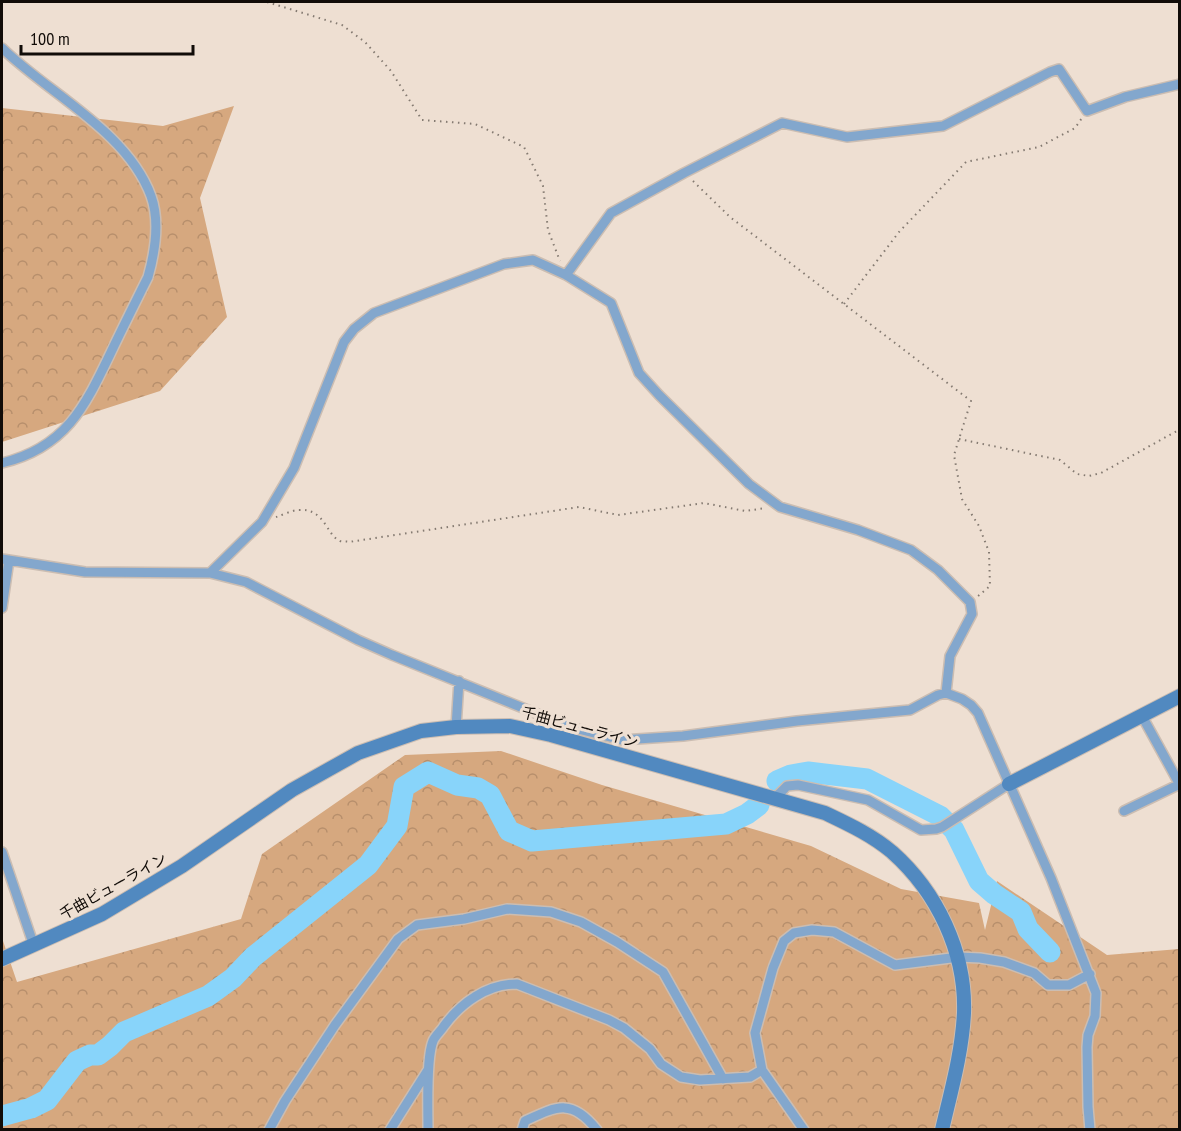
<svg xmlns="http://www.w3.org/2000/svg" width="1181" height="1131" viewBox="0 0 1181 1131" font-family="'PT Sans Narrow','Noto Sans JP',sans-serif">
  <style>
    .forest { fill: url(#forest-crowns) }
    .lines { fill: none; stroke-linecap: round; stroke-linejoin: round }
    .river { stroke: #88d4fa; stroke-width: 21 }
    .street-casing { stroke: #cbbdb2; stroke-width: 12 }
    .secondary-casing { stroke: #cbbdb2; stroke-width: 16 }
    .path { stroke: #847a71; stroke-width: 2; stroke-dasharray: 1.5 4.5; stroke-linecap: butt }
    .street { stroke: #83a7cd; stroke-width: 9 }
    .secondary { stroke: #5189c0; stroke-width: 14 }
    .labels { text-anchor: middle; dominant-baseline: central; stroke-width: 6; stroke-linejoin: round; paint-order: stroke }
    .street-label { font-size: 15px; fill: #110c08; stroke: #eedfd2 }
  </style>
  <defs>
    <pattern id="forest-crowns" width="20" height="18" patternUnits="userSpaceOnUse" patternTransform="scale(1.5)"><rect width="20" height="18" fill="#d6a87f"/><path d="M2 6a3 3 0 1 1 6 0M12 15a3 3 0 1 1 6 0" fill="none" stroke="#b78f6c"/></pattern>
  </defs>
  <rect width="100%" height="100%" fill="#eedfd2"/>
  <path class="forest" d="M234,106L200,198L227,317L160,391L2,442V108L163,126Z
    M501,751L602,785L811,846L901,889L979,903L985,930L997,881L1107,955L1179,949V1129H2V938L17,982L241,919L262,854L405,755Z"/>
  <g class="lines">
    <path class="river" d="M777,781L791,775L808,772L867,779L940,816L954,830L979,881L994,894L1021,912L1028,929L1050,952
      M2,1116L31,1108L47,1100L77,1061L90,1055H98L110,1046L124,1032L208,996L233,978L253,957L368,865L397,826L404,787L428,772L457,785L478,788L490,795L509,831L532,841L726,824L747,814L759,805"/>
    <g class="street-casing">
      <path id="street" d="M2,48C49,94 127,131 151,196C160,221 155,252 148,277C136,301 124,325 113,348C86,404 68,447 2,463
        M566,275L611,213L684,173L782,123L847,137L943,126L1050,72L1059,69L1087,111L1125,97L1180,84
        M2,559L85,572L210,573L246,582L358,640L392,655L570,727L622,740L683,736L797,721L910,710L938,695L946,693L962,699L971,705L978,713L1051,878L1096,993L1095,1016L1088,1035L1087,1047L1088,1107L1090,1130
        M210,573L262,522L294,468L344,342L354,329L374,313L504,264L533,260L566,275L611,303L639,373L659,395L749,484L780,507L858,530L911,550L938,570L970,602L972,614L950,656L946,693
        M2,608L9,560
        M1142,716L1180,785
        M456,727L459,681
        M774,799L787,786L798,785L868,800L921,830L936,829L942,827L1009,784
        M1124,811L1180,784
        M2,852L34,946
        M269,1130L285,1101L335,1025L398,939L417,925L464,919L507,909L551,912L581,922L617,942L663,972L723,1079
        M390,1130L428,1070
        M428,1130C428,1109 426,1058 433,1041C435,1036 441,1031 444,1026C461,1003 487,984 517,984L609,1020L624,1028L650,1049L661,1064L681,1077L700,1080L750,1077L762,1070
        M522,1130L525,1121C557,1106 572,1098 597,1130
        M804,1130L762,1070L755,1033L773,968L784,941L794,933L812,930L834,932L895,965L959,957L980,958L1004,962L1034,973L1048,985H1069L1090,974"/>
    </g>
    <g class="secondary-casing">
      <path id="secondary" d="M1009,784L1180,696
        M2,959L102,914L182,866L292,790L358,753L421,731L456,727L510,726L551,735L825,813C848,824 872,835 892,852C937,892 966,952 964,1013C962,1053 951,1091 942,1130"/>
    </g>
    <path class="path" d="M267,2L342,25L365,42L391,71L422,120L475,124L524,147L543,186L548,230L560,261
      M693,181L730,217L971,401L954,455L962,499L979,526L989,552L990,586L977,597
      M844,304L899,232L966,162L1039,147L1075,128L1082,118
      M959,439L1060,460L1077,474L1089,476L1101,473L1175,432L1180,431
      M276,517C283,515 292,510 299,510C325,508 326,535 340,541C343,542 346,541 349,542L579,507L618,515L704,503L745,511L766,508"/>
    <use href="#street" class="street"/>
    <use href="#secondary" class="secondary"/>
  </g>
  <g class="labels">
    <g class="street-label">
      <text transform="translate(580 727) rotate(15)">千曲ビューライン</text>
      <text transform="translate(113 886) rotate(-29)">千曲ビューライン</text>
    </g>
  </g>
  <rect width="1181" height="1131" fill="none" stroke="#110c08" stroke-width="6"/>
  <path d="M21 45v9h172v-9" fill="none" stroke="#110c08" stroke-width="3"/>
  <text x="30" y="45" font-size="18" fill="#110c08" stroke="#eedfd2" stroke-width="4.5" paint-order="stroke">100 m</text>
</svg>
